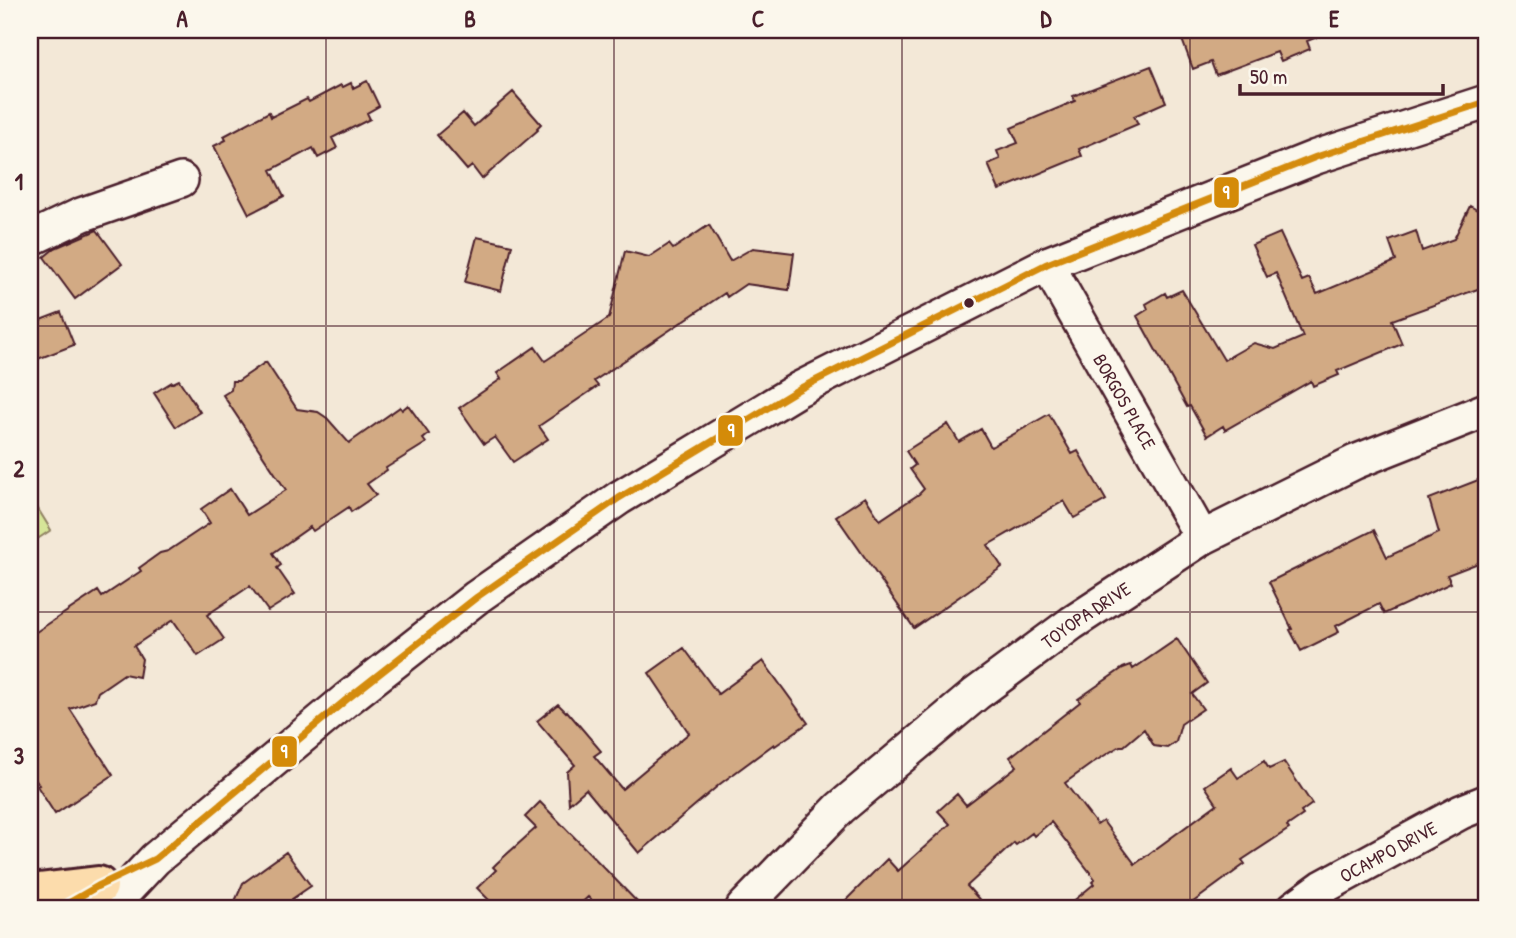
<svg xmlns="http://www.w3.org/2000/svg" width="1516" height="938" viewBox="0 0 1516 938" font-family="'Patrick Hand',sans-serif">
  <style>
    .green { fill: #d6e598; stroke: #908262; stroke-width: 2 }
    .building { fill: #d2aa84; stroke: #4a1f2b; stroke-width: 2 }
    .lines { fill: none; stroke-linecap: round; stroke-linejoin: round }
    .minor-casing { stroke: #4a1f2b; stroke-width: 38 }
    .major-casing { stroke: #4a1f2b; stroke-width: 44 }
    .minor { stroke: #fbf7ec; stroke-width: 33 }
    .major { stroke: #fcdcac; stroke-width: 38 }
    .bus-1-casing { stroke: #fbf7ec; stroke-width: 12 }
    .bus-1 { stroke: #d48b09; stroke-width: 7 }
    .grid { fill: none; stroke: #4a1f2b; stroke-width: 2; stroke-opacity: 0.55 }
    .bus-dot { fill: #4a1f2b; stroke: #fbf7ec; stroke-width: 2.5 }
    .labels { text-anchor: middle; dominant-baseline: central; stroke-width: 6; stroke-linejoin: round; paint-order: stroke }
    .street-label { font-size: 19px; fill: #4a1f2b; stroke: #fbf7ec }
    .line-badge { stroke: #fbf7ec; stroke-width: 2.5 }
    .badge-label { font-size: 19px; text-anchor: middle; font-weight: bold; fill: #fff }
    .neatline { fill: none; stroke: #4a1f2b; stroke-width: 2.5 }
    .grid-label { font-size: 23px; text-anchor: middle; font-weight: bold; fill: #4a1f2b }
  </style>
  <rect width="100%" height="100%" fill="#f3e8d7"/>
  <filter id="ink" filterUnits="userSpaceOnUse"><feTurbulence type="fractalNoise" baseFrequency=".0143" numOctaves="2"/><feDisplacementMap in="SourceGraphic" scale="14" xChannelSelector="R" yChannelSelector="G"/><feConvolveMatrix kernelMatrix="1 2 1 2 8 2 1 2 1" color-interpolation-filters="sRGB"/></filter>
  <g filter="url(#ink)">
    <path class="green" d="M30,496L51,530L30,544Z"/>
    <path class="building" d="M1192,30H1330V32L1307,41L1310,49L1281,61L1277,52L1216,75L1211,62L1193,69L1180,34Z
      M1151,66L1166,102L1134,116L1138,124L1079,149L1082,156L999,190L988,164L1000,159L997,151L1018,143L1011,128L1075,101L1073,96Z
      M367,81L379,106L367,113L370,119L332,138L337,148L318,158L313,148L271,170L284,196L249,214L214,146L226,140L224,136L269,112L271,117L307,99L309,102L341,85L343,87L351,83L353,88Z
      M513,92L541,124L537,128L538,130L482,179L472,166L467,170L437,135L463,113L474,126Z
      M1470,206L1486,215V286L1392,320L1402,344L1337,371L1339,375L1313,386L1311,381L1225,430L1223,426L1207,436L1190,406L1187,407L1137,316L1148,309L1146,304L1165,293L1167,297L1182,290L1224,360L1254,343L1275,349L1303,337L1276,273L1267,277L1252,245L1280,233L1302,281L1309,278L1317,294L1396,261L1389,241L1416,231L1422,251L1454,239Z
      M709,225L730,261L753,248L794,253L789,290L746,284L727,297L725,293L594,381L598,386L539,426L548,439L513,462L495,437L484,444L459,408L501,379L497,373L535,347L545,361L609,318L625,251L649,257L669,244L673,249Z
      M97,230L122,264L75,299L44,257L55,248Z
      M477,237L512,245L501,291L465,282Z
      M61,312L74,345L30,362V324Z
      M266,362L297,409L318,412L327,418L349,443L400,407L402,410L408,405L429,434L423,439L426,443L386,468L387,470L367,484L376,495L351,512L349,507L313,531L310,527L273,553L281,565L277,568L295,594L268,611L250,586L207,615L224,639L198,656L173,620L134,646L142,659L139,677L124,674L98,692L95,700L70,709L113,775L55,814L37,786L39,785L30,771V636L98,591L102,597L141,571L139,568L160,553L168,551L210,523L201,509L230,489L247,515L286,490L223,395L231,390L232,381H238Z
      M179,380L200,412L176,427L154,393L172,382L173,383Z
      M1049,414L1072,454L1078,451L1106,500L1074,518L1064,501L988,545L1002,567L914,628L836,516L865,497L880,520L919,494L924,489L910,469L915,465L906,451L948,424L959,442L981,429L991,447Z
      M1486,477V560L1447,575L1451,583L1384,614L1379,604L1336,626L1339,632L1301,651L1290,630L1292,629L1269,582L1374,530L1387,557L1439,533L1429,499Z
      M1177,639L1207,683L1192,694L1203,709L1181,724L1176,742L1167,748L1154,746L1144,729L1124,746H1120L1094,762L1065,783L1097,825L1103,821L1135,864L1217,804L1205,786L1231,768L1238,778L1264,761L1269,769L1284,762L1312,804L1301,812L1303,815L1287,826L1289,829L1242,860L1245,864L1185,908H1065L1094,884L1092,882L1095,879L1051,822L1034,836L1032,833L1016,845L1014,843L967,886L987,908H838L887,859L898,871L950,824L938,811L957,794L966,805L1017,766L1010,757L1080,702L1078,699L1123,668L1131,665L1133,669Z
      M684,648L718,694L763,661L808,723L775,746L774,744L720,784L639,853L586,789L569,804L567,772L575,765L537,721L558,704L566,712L567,711L601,751L594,756L622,789L689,733L649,673Z
      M540,802L611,875L643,908H599L588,897L576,908H497L477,888L496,870L493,867L497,863L536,828L525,817Z
      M286,852L311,886L292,899V908H232L243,883Z"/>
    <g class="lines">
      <g class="minor-casing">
        <g id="minor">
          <path d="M30,239L81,215L181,180"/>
          <path id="s1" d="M1047,264L1202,538"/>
          <path d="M109,908L155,859L346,700L477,597L619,498L799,389L1047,264L1316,157L1486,102"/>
          <path id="s2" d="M743,908L840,808L976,694L1072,623L1202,538L1355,462L1486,410"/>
          <path id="s3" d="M1294,908L1323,887L1461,812L1486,802"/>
        </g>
      </g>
      <g class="major-casing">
        <path id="major" d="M30,894L98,886"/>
      </g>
      <use href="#minor" class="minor"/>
      <use href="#major" class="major"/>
      <g class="bus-1-casing">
        <path id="bus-1" d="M60,908L98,886L155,859L346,700L477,597L619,498L799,389L1047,264L1316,157L1486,102"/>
      </g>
      <use href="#bus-1" class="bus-1"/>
    </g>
  </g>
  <path class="grid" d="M326,30V908M614,30V908M902,30V908M1190,30V908M30,326H1486M30,612H1486"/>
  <circle class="bus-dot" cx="969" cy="303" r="6"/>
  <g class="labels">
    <g class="street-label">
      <text stroke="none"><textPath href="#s1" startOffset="158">BORGOS PLACE</textPath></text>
      <text stroke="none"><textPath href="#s2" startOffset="452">TOYOPA DRIVE</textPath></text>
      <text stroke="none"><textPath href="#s3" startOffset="110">OCAMPO DRIVE</textPath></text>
    </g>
  </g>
  <g class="line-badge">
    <rect x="1213" y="176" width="27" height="33" rx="7" fill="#d48b09"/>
    <rect x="717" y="414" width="27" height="33" rx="7" fill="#d48b09"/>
    <rect x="271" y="735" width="27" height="33" rx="7" fill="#d48b09"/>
  </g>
  <g class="badge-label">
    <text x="1226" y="199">9</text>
    <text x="731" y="437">9</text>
    <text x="284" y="758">9</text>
  </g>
  <rect width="1516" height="938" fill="none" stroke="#fbf7ec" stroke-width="77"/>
  <path d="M1240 84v10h203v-10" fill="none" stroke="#4a1f2b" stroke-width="3.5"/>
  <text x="1250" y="84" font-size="21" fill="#4a1f2b" stroke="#fbf7ec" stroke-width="5" paint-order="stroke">50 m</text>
  <rect x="38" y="38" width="1440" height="862" class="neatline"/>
  <g class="grid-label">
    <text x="182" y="27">A</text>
    <text x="470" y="27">B</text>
    <text x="758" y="27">C</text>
    <text x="1046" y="27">D</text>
    <text x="1334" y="27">E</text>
    <text x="19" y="190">1</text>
    <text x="19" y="477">2</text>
    <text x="19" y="764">3</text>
  </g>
</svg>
